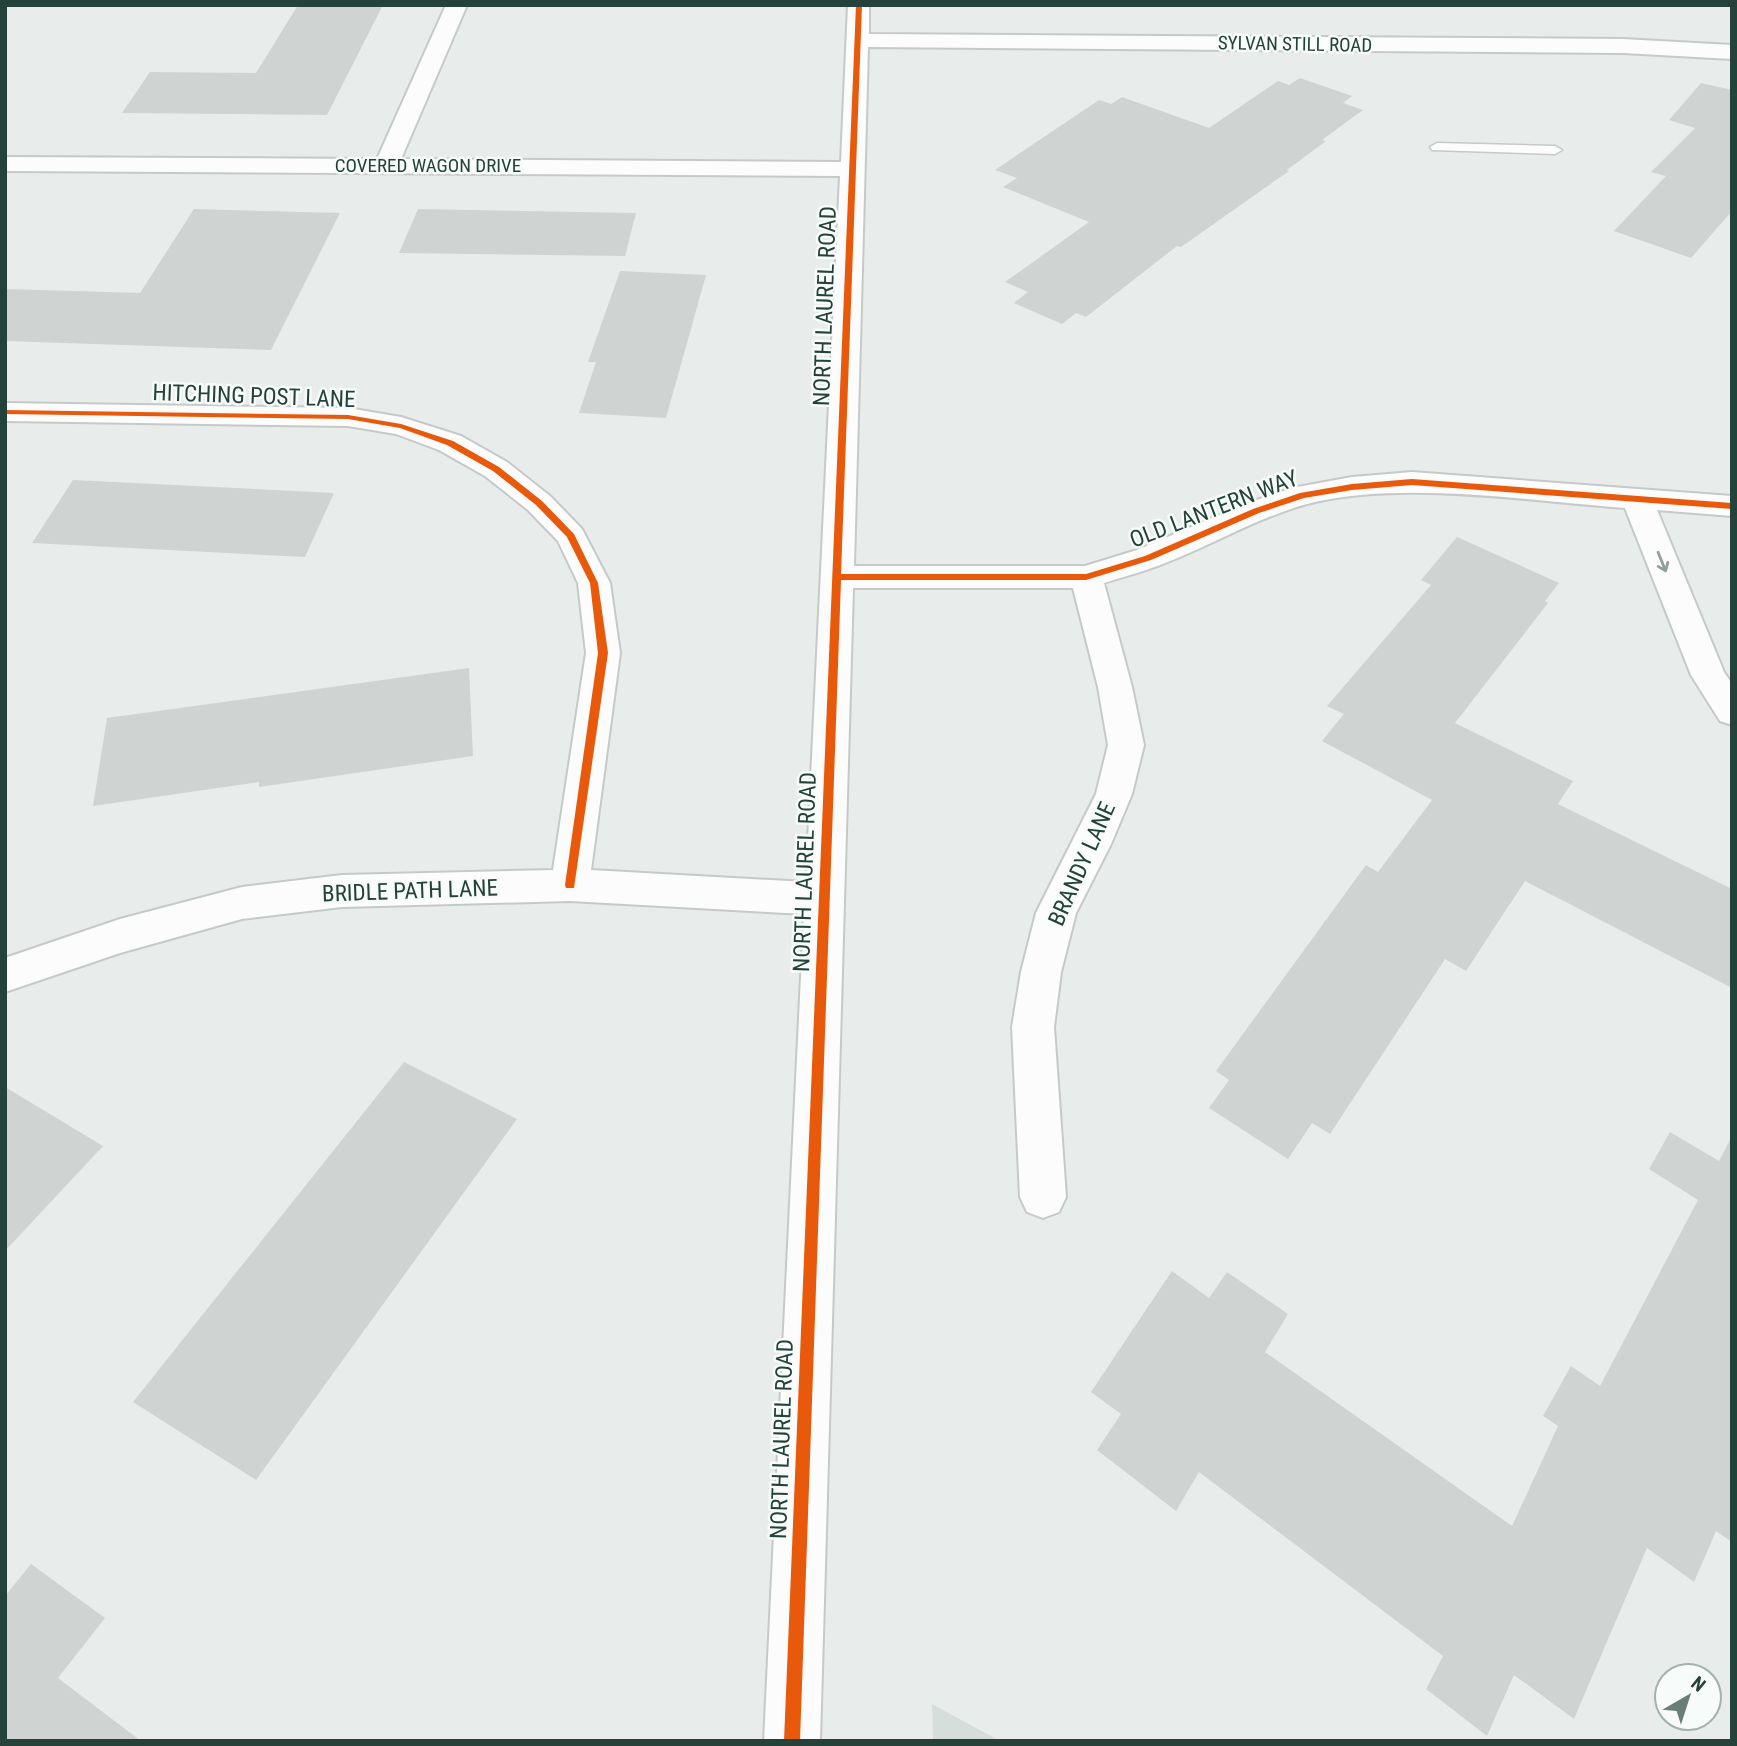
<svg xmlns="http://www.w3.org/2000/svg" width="1737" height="1746" viewBox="0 0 1737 1746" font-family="'Roboto Condensed',sans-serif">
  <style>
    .built { fill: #d6dedb }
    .building { fill: #cfd4d2 }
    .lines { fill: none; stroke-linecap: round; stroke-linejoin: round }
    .lane-casing { stroke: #c5cac8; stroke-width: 3 }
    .street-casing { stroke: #c5cac8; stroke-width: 4 }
    .lane { fill: #fcfcfc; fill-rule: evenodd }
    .street { fill: #fcfcfc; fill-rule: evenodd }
    .cycleway-casing { stroke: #f7fbf9; stroke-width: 5 }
    .cycleway { fill: #e8590c; fill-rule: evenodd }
    .oneway { stroke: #909f9b }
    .labels { text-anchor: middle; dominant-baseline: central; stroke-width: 5; stroke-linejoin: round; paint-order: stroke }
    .far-street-label { font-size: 19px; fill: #24423a; stroke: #f7fbf9 }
    .street-label { font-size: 23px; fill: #24423a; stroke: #f7fbf9 }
  </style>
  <rect width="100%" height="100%" fill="#e8edeb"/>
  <path class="built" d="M932,1704L1000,1741H933Z"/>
  <path class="building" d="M298,5H383L327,115L122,113L150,72L256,73Z
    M1300,78L1352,96L1343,103L1363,110L1322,140L1326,141L1287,170L1289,171L1181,247L1177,246L1086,317L1076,313L1062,324L1014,303L1028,292L1005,282L1089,222L1003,187L1017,178L995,170L1099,100L1111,104L1122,97L1209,128L1278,81L1289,85Z
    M1701,83L1732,90V211L1691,258L1614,231L1666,176L1651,172L1695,128L1669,120Z
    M194,209L340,213L271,350L5,341V289L140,293Z
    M418,209L636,213L625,256L399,253Z
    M620,271L706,275L666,418L579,413L596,362H588Z
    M73,480L334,493L305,557L32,543Z
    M1457,537L1559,583L1545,601L1548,603L1455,723L1573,781L1558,804L1732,889V988L1525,881L1466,971L1445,959L1330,1134L1312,1123L1288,1159L1209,1108L1229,1080L1216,1071L1366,865L1378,872L1432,800L1322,741L1344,714L1327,706L1431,585L1421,580Z
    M469,668L473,756L259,787V782L93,806L107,718Z
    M404,1062L517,1119L256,1480L133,1402Z
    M5,1087L103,1146L5,1251Z
    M1670,1132L1719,1161L1732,1136V1542L1716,1531L1694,1582L1647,1548L1574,1719L1514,1675L1487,1736L1426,1689L1443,1656L1199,1472L1176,1511L1097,1450L1121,1414L1091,1392L1172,1271L1209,1298L1227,1272L1288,1314L1265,1352L1512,1526L1558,1426L1543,1416L1571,1366L1600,1386L1698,1200L1649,1169Z
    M31,1564L105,1618L58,1678L141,1741H5V1596Z"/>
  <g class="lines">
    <g class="lane-casing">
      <path id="lane" d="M1437,143L1555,146L1562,150L1555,154L1432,150L1430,147Z"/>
    </g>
    <g class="street-casing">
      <path id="street" d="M446,5H467L401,159L841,162L848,5H869V34L1623,39L1732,45V59L1623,53L868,47L854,566H1085L1137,550L1245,504L1292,488L1352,477L1412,472L1732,496V516L1657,510L1724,672L1732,684V725L1720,721L1691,675L1625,508C1527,501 1402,480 1307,504C1256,518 1209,547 1160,565C1142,572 1122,577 1104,583L1132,687L1144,745L1132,794L1111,844L1076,913L1061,972L1054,1027L1066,1197L1059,1212L1043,1218L1027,1212L1020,1197L1012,1027L1021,972L1036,913L1096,794L1108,745L1098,687L1073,588H853L820,1741H764L804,914L570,901L342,907L242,919L120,953L5,992V958L120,919L242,887L342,875L553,870L586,653L578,583L558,541L528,510L485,476L439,450L396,434L348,426L5,421V403L348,408L401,417L461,436L507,462L550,496L582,529L610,583L620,653L591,870L806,882L840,176L5,171V157L377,159Z"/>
    </g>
    <use href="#lane" class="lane"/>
    <use href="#street" class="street"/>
    <g class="cycleway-casing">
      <path id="cycleway" d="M856,5H862L841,574H1086L1145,556L1253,509L1300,493L1352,484L1412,479L1732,503V509L1412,485L1352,490L1304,498L1259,513L1151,560L1086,580H841L800,1741H784Z
        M5,410L348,415L401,424L453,441L499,467L542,501L574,534L598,583L608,653L574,888H566L565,885L598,653L590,583L567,537L536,505L493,471L447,445L400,428L348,419L5,414Z"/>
    </g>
    <use href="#cycleway" class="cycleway"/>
  </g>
  <defs><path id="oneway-shaft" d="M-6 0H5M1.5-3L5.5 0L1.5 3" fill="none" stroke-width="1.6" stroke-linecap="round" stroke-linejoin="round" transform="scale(1.75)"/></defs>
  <use class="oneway" href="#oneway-shaft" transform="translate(1662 562) rotate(68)"/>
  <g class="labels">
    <g class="far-street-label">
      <text transform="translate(1295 44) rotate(1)">SYLVAN STILL ROAD</text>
      <text x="428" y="165">COVERED WAGON DRIVE</text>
    </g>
    <g class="street-label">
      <text transform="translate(825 306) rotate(-88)">NORTH LAUREL ROAD</text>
      <text transform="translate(254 396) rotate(2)">HITCHING POST LANE</text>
      <text transform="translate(1214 509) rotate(-21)">OLD LANTERN WAY</text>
      <text transform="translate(1082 864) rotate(-66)">BRANDY LANE</text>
      <text transform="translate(805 872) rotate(-88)">NORTH LAUREL ROAD</text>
      <text transform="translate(410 891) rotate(-2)">BRIDLE PATH LANE</text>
      <text transform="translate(782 1439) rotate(-88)">NORTH LAUREL ROAD</text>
    </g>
  </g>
  <rect width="1737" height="1746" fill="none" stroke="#24423a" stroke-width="14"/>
  <g transform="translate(1688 1697) rotate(39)"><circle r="33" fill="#f7fbf9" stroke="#a3b1ad" stroke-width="2"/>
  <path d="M0-5L12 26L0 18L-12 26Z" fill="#697e78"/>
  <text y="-10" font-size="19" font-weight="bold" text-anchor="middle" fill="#24423a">N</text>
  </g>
</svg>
